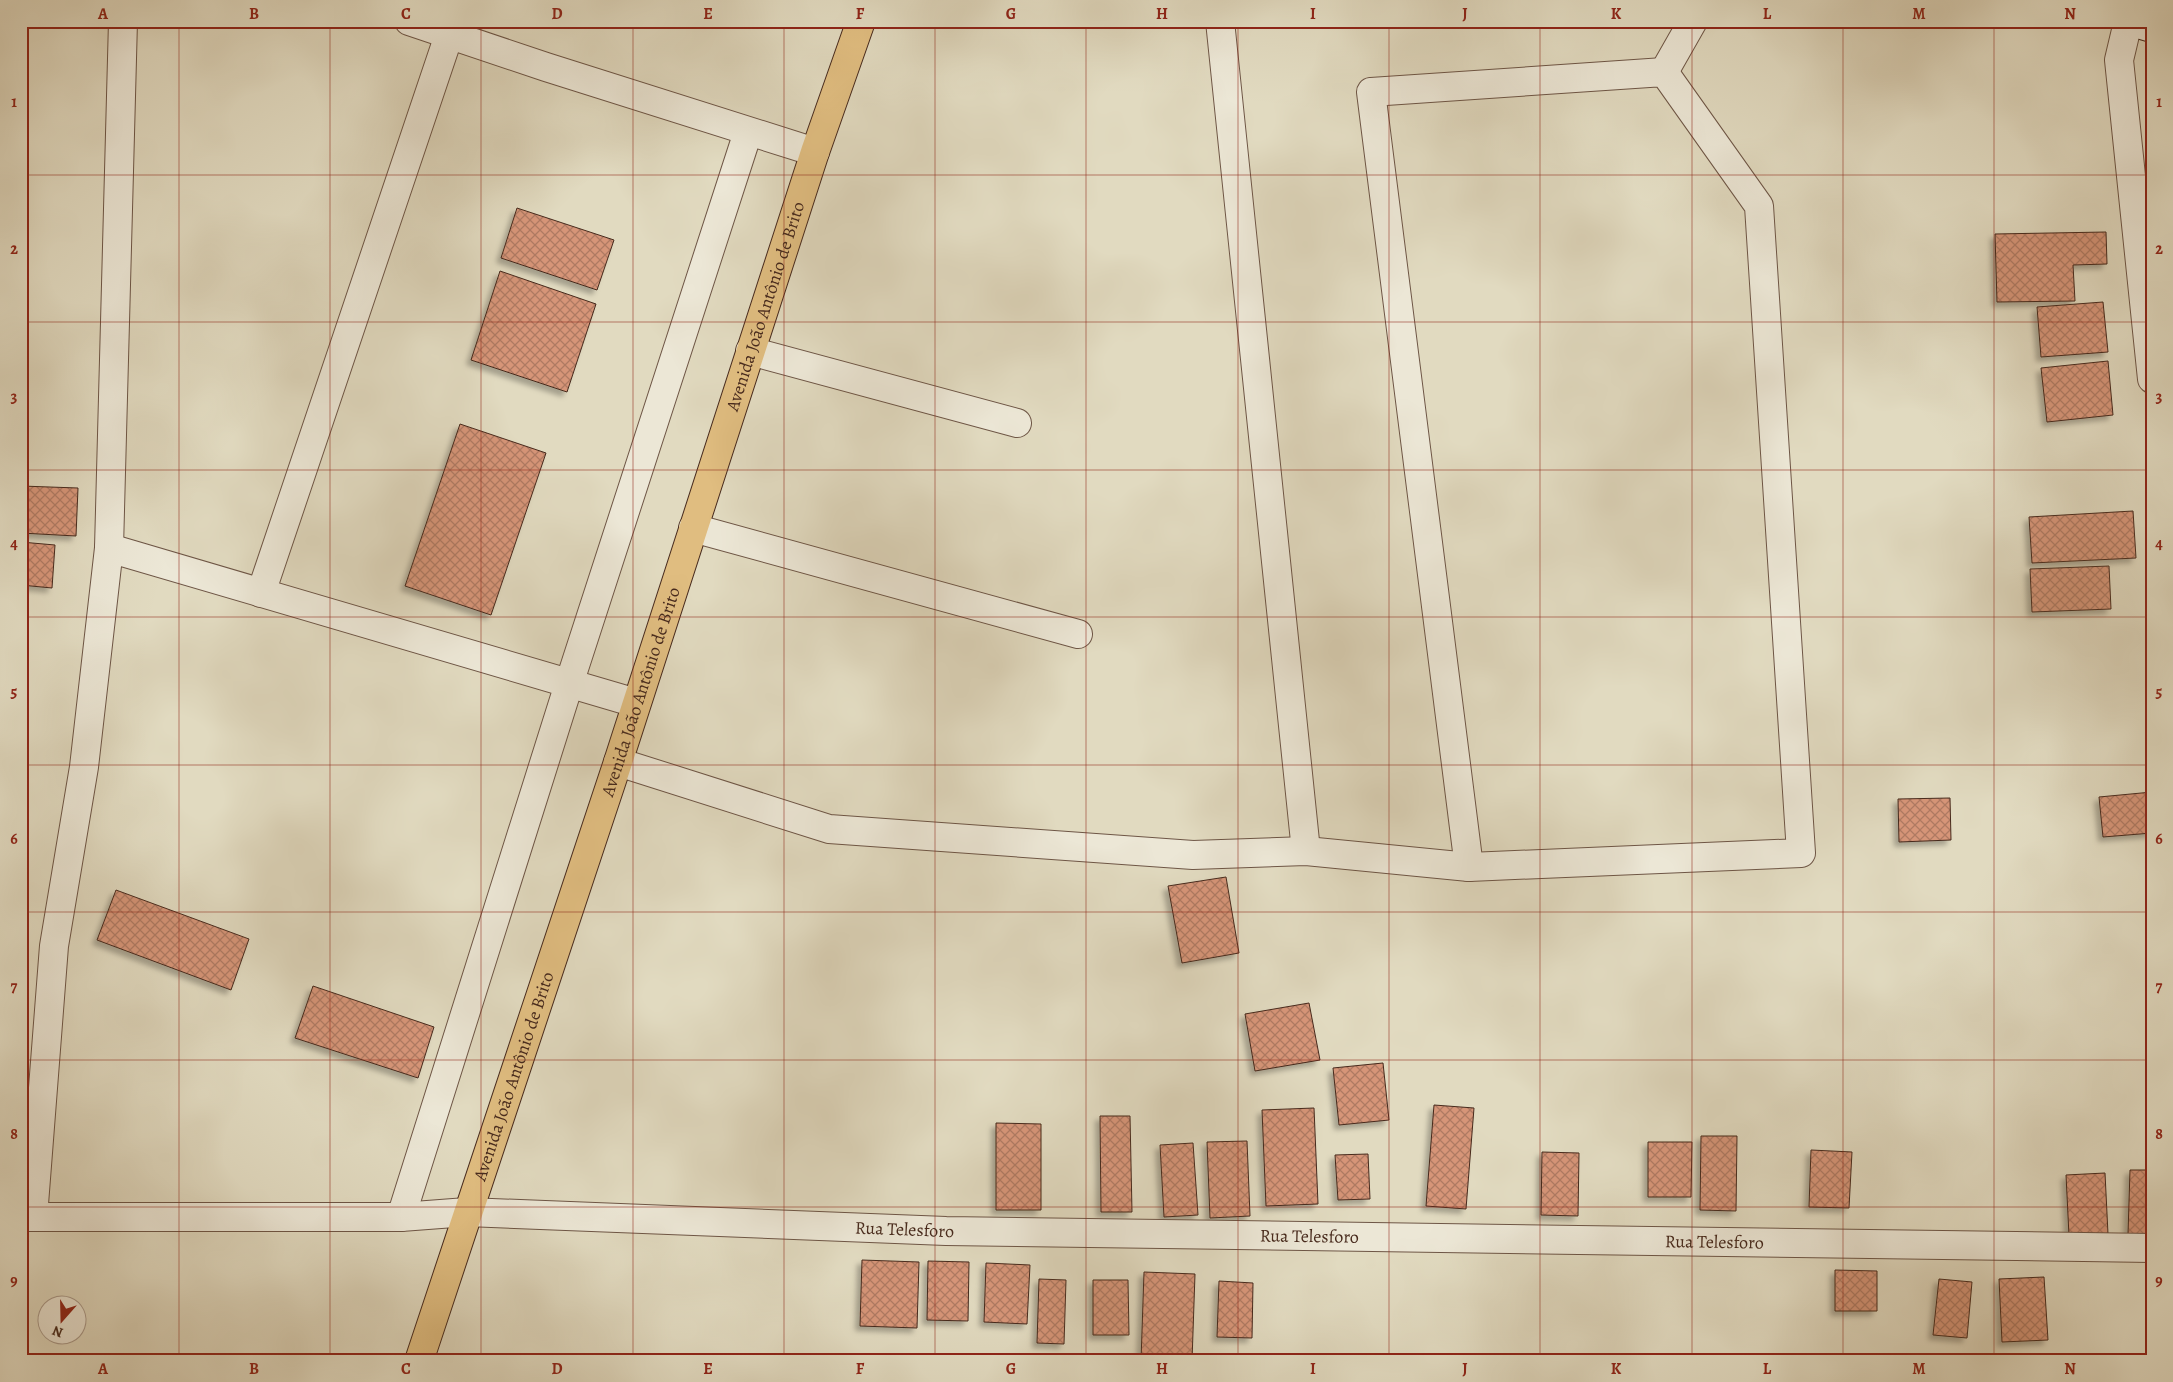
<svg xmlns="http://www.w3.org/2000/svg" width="2173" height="1382" viewBox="0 0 2173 1382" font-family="Alegreya,serif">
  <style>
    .building { fill: url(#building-cross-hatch); stroke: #472a1d; filter: url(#shadow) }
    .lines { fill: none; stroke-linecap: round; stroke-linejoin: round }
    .street-casing { stroke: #6e5646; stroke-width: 30 }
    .secondary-casing { stroke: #472a1d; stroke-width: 30 }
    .primary-casing { stroke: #472a1d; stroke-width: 30 }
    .street { stroke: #ece7d6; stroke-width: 28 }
    .secondary { stroke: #ece7d6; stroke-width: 28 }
    .primary { stroke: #e0bd80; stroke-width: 28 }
    .grid { fill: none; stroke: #8f2418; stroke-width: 1; stroke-opacity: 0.55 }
    .labels { text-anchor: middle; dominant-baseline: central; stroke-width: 4.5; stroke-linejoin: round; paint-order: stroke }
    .street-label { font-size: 18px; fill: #472a1d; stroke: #ece7d6 }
    .neatline { fill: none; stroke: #8f2418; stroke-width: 2 }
    .grid-label { font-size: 16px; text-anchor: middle; font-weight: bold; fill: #8f2418 }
  </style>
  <defs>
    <pattern id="building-cross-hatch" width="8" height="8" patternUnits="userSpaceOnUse" patternTransform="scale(1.25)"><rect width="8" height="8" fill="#d69578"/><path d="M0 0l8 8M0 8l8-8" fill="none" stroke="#af7a62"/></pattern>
    <filter id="shadow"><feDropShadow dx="-4.5" dy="4.5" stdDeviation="2.5" flood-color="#0004"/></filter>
  </defs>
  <rect width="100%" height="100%" fill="#e1dac0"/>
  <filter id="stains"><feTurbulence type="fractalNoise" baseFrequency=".004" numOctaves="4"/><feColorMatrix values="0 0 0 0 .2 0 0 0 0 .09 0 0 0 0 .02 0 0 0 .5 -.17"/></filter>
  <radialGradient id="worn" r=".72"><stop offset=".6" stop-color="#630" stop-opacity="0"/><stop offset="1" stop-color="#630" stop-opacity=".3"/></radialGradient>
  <path class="building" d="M517,208L614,240L597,290L501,258Z
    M2106,232L2107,264L2073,265L2075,301L1997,302L1995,234Z
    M500,271L596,304L567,392L471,360Z
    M2103,302L2108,352L2041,357L2037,307Z
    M2108,361L2113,415L2047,422L2041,368Z
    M460,424L546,453L491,615L405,586Z
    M21,486L78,488L76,536L21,533Z
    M2133,511L2136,558L2032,563L2029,517Z
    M21,542L55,545L52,588L21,585Z
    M2109,566L2111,609L2032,612L2030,569Z
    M2152,792V833L2103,837L2099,797Z
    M1950,798L1951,840L1899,842L1898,799Z
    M1226,877L1239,953L1182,963L1168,886Z
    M116,890L249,939L231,990L97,940Z
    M313,986L434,1027L418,1078L295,1038Z
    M1309,1003L1320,1060L1255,1071L1245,1014Z
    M1383,1063L1389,1120L1339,1125L1333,1068Z
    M1434,1105L1474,1108L1466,1209L1426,1206Z
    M1314,1108L1318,1204L1266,1206L1262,1110Z
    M1100,1116H1130L1132,1212H1101Z
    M996,1123L1041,1124V1210H996Z
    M1701,1136H1737L1736,1211L1700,1210Z
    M1247,1141L1250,1216L1210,1218L1207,1142Z
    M1648,1142H1692L1691,1197H1648Z
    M1193,1143L1198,1215L1164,1217L1160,1145Z
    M1811,1150L1852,1152L1849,1208L1809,1207Z
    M1542,1152L1579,1153L1578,1216L1541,1215Z
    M1368,1154L1370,1199L1338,1200L1335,1155Z
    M2130,1170H2152V1235L2128,1234Z
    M2105,1173L2108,1234L2069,1236L2066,1175Z
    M862,1260L919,1262L917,1328L860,1326Z
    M928,1261L969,1262L968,1321L927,1320Z
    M986,1263L1030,1265L1027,1324L984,1322Z
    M1835,1270L1877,1271V1311H1835Z
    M1144,1272L1195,1274L1192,1361H1141Z
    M2044,1277L2048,1340L2002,1342L1999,1279Z
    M1039,1279L1066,1280L1064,1344L1037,1343Z
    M1939,1279L1972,1282L1967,1338L1933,1335Z
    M1093,1280H1128L1129,1335H1093Z
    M1219,1281L1253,1283L1252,1338L1217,1337Z"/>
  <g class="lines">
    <g class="street-casing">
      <g id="street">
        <path d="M409,21L546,67L815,152"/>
        <path d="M1220,21L1306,851"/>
        <path d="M2128,22L2119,60L2152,379"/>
        <path d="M1664,72L1759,206L1801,853L1469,867L1371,92Z"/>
        <path d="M1664,72L1693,21"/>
        <path d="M750,351L1017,423"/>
        <path d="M693,528L1078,634"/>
        <path d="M109,548L636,703"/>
        <path d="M261,593L449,35"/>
        <path d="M618,762L829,829L1193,855L1306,851L1469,867"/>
        <path id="s1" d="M21,1217H401L467,1212L946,1231L2152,1248"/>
        <path d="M33,1217L54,946L84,767L109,548L123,21"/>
        <path d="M401,1217L569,684L748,132"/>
      </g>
    </g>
    <g class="secondary-casing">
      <path id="secondary" d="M2128,21L2152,28"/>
    </g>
    <g class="primary-casing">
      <g id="primary">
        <path id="s2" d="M419,1361L618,762L815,152L861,21"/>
      </g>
    </g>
    <use href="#street" class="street"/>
    <use href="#secondary" class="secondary"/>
    <use href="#primary" class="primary"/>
  </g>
  <path class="grid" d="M179,21V1361M330,21V1361M481,21V1361M633,21V1361M784,21V1361M935,21V1361M1086,21V1361M1238,21V1361M1389,21V1361M1540,21V1361M1692,21V1361M1843,21V1361M1994,21V1361M21,175H2152M21,322H2152M21,470H2152M21,617H2152M21,765H2152M21,912H2152M21,1060H2152M21,1207H2152"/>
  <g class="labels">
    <g class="street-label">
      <text stroke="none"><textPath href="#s2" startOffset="1110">Avenida João Antônio de Brito</textPath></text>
      <text stroke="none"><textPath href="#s2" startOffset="705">Avenida João Antônio de Brito</textPath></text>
      <text stroke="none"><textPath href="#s2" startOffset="300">Avenida João Antônio de Brito</textPath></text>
      <text stroke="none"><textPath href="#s1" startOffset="884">Rua Telesforo</textPath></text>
      <text stroke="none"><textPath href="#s1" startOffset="1289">Rua Telesforo</textPath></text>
      <text stroke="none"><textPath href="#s1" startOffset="1694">Rua Telesforo</textPath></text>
    </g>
  </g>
  <rect width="2173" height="1382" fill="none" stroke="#e1dac0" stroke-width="55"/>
  <g transform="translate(62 1320) rotate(200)"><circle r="24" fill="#ece7d6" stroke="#aa9b8c"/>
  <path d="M0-4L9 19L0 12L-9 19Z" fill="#8f2418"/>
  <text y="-8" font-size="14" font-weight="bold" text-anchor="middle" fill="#472a1d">N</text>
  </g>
  <rect x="28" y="28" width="2118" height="1326" class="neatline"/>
  <g class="grid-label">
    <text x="103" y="19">A</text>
    <text x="254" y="19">B</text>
    <text x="406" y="19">C</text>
    <text x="557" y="19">D</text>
    <text x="708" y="19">E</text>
    <text x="860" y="19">F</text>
    <text x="1011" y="19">G</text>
    <text x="1162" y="19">H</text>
    <text x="1313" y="19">I</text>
    <text x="1465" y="19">J</text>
    <text x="1616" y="19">K</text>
    <text x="1767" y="19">L</text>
    <text x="1919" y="19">M</text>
    <text x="2070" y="19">N</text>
    <text x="14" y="107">1</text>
    <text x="2159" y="107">1</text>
    <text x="14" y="254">2</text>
    <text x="2159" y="254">2</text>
    <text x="14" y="402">3</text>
    <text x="2159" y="402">3</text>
    <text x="14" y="549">4</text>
    <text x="2159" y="549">4</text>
    <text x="14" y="697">5</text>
    <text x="2159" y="697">5</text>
    <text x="14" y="844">6</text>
    <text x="2159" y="844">6</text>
    <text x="14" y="992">7</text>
    <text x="2159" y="992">7</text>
    <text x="14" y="1139">8</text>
    <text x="2159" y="1139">8</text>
    <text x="14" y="1286">9</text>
    <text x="2159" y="1286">9</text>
    <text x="103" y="1374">A</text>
    <text x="254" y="1374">B</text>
    <text x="406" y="1374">C</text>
    <text x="557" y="1374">D</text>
    <text x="708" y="1374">E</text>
    <text x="860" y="1374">F</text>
    <text x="1011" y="1374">G</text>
    <text x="1162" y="1374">H</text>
    <text x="1313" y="1374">I</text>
    <text x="1465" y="1374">J</text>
    <text x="1616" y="1374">K</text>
    <text x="1767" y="1374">L</text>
    <text x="1919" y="1374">M</text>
    <text x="2070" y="1374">N</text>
  </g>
  <rect width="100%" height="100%" filter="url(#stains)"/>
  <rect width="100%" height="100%" fill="url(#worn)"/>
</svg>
